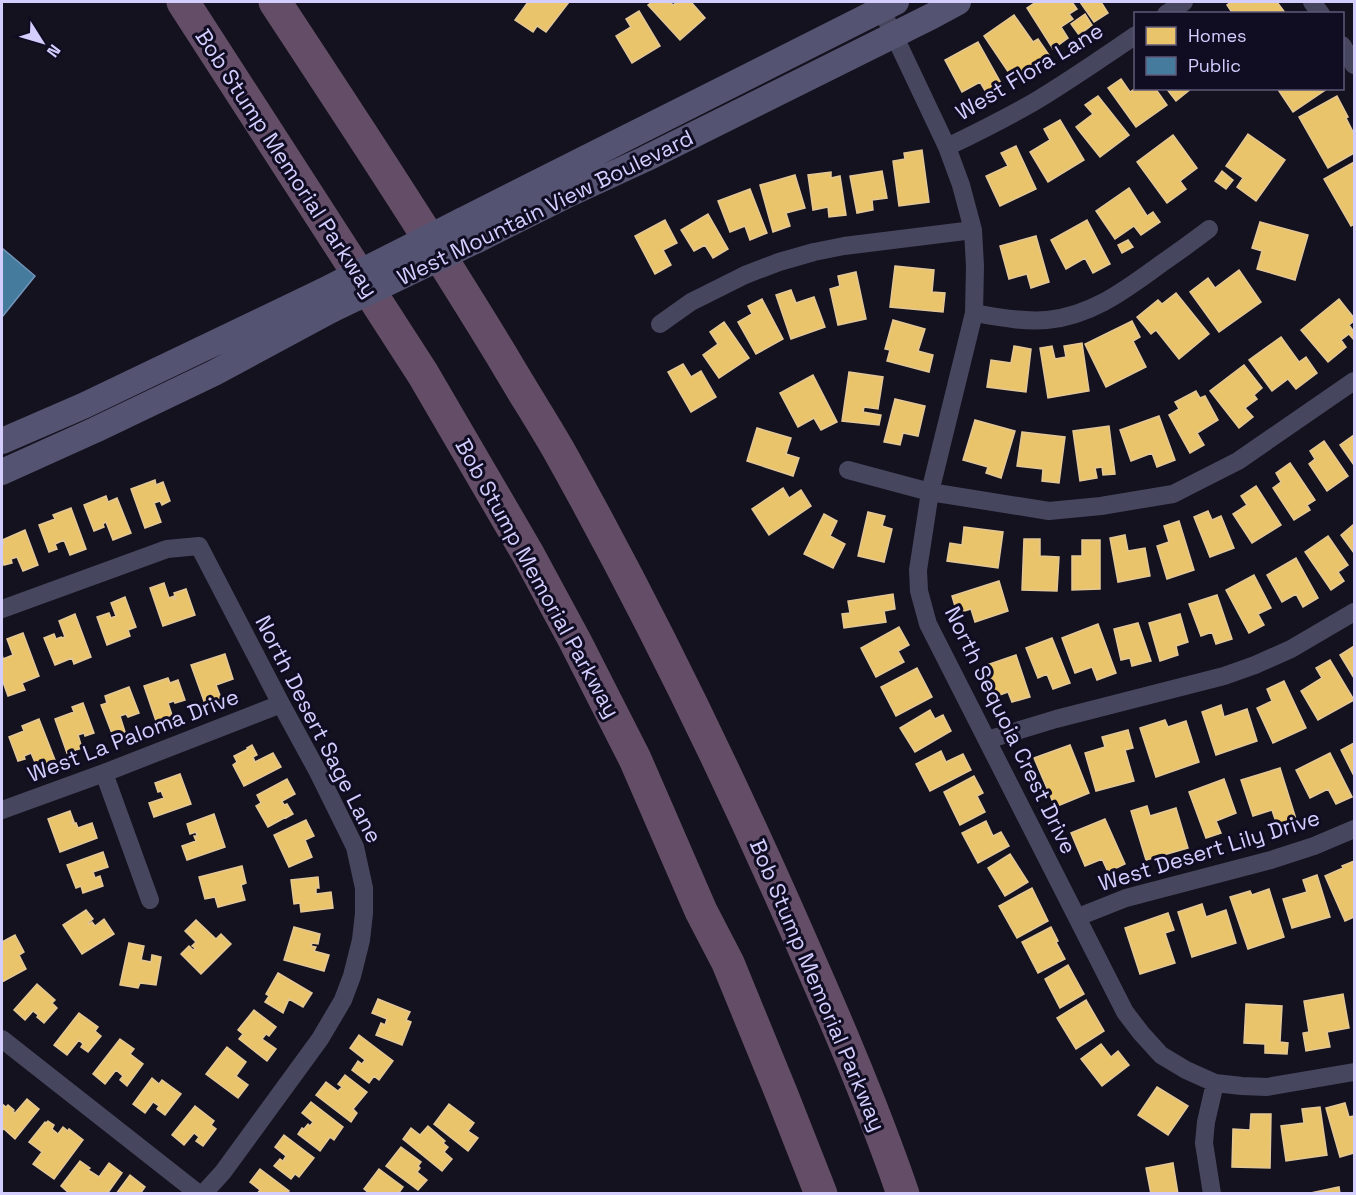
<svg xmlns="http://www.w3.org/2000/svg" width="1356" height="1195" viewBox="0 0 1356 1195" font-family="'Space Grotesk',sans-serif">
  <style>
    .homes { fill: #e9c46a; stroke: #e3c797; stroke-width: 1.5 }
    .public { fill: #457b9d; stroke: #7094ba; stroke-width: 1.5 }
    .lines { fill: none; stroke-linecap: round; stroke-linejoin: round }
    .street { stroke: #47465f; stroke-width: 18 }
    .secondary { stroke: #555372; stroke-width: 26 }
    .highway { stroke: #644e67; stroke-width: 33 }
    .secondary-bridge { stroke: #555372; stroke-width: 26 }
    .labels { text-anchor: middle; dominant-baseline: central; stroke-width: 6; stroke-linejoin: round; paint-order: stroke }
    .street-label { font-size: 22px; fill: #d4ceff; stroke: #100d23 }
  </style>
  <rect width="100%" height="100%" fill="#14121e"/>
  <path class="homes" d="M528,2H569L546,32L537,26L533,32L515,20Z
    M652,2H670L673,5L677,2H691L705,18L680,40L648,5Z
    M1036,2H1072L1077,9L1069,14L1073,19L1061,27L1068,38L1053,49L1027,8Z
    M1080,2H1101L1108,13L1094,22Z
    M1231,2H1248L1249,3L1252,2H1277L1286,14H1233L1227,5Z
    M639,11L660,46L632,63L616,36L631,27L626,19Z
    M1085,14L1092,25L1079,35L1071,24Z
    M1014,15L1033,42L1038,39L1049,55L1013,79L984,36Z
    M978,42L1002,85L987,94L980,82L962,92L945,60Z
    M1121,79L1130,92L1136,88H1155L1167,105L1136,127L1108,88Z
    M1166,88H1192L1176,101Z
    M1277,88H1326L1327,89L1293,112Z
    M1098,96L1129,135L1100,157L1076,127L1093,114L1085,105Z
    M1337,96L1348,117L1346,118L1354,134V153L1328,168L1299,117Z
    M1060,120L1084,160L1048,182L1030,152L1050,140L1044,129Z
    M1248,134L1285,160L1256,201L1237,187L1243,178L1226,166Z
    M1173,135L1197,168L1180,181L1186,189L1167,203L1137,162Z
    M1016,146L1036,189L1000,206L986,176L1008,166L1001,153Z
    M922,150L929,202L899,206L893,161L905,159L904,153Z
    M1354,162V224L1351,226L1324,179Z
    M882,171L887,198L872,200L873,210L857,213L850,176Z
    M1222,171L1233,180L1226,189L1215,181Z
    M831,172V178L840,176L846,215L829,217L828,207L813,210L808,175Z
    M795,175L805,208L786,213L790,226L773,232L760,185Z
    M1129,188L1147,216L1153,212L1160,222L1141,235L1134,226L1115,239L1096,211Z
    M750,189L767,233L750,240L745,226L730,232L718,201Z
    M708,214L728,249L713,258L705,245L694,251L681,230Z
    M665,220L677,243L663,250L671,265L655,274L635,236Z
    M1087,220L1110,264L1093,273L1085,258L1066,269L1051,240Z
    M1260,222L1308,235L1295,280L1257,269L1262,251L1252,248Z
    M1036,236L1049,282L1031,288L1027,274L1009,279L1000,246Z
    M1128,240L1133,247L1122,253L1118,245Z
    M895,266L934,270L932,292L945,293L943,312L890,307Z
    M1239,270L1261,302L1219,332L1190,292L1208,278L1215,288Z
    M856,272L866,319L838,325L830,289L840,286L838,276Z
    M791,290L796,303L814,297L825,327L791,339L776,295Z
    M1176,293L1209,334L1179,359L1156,330L1151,334L1137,317L1158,300L1162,304Z
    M762,299L783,339L756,354L738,322L752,314L748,306Z
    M1339,299L1354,318V321L1349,325L1354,332V340L1349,334L1341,340L1346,347L1328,362L1301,330Z
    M893,320L925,329L918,351L933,355L929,372L887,361L890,350L885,349Z
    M1132,321L1140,337L1133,341L1146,367L1106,387L1085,344Z
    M724,322L749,358L719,378L703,355L718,344L710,332Z
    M1281,337L1299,362L1306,357L1317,373L1296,389L1288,379L1272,391L1249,360Z
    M1082,343L1089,391L1048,398L1040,348L1052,346L1055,359L1066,357L1064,346Z
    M1014,346L1031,349L1026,392L987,387L991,360L1011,363Z
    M683,364L691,377L701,371L716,397L691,412L668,372Z
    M1244,365L1262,388L1254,395L1257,399L1245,408L1253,417L1239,428L1210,391Z
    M849,372L883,377L878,409L864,407L863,412L881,415L879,425L842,421Z
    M813,375L837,422L821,430L814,418L798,427L780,393Z
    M1196,391L1200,398L1205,396L1218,420L1197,433L1204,445L1190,453L1169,415L1179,409L1175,402Z
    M895,399L925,406L918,436L903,433L900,445L884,442Z
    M1159,416L1175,460L1157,467L1152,453L1131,461L1120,430Z
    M975,420L1015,431L1001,478L986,473L988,467L963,460Z
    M1109,426L1115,474L1103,475L1102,467L1095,468L1097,478L1080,481L1073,431Z
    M757,428L791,438L786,454L799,458L793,476L747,461Z
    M1022,432L1065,437L1059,483L1042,481L1043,469L1017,466Z
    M1354,435V465L1340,445Z
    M1324,441L1348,476L1327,491L1309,464L1315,459L1310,451Z
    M1290,463L1315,500L1307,505L1310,510L1294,520L1273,488L1281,482L1276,473Z
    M155,480L156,485L163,482L170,501L162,505L160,501L154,503L161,522L145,528L131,489Z
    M1256,486L1281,525L1252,543L1233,514L1247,505L1241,496Z
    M783,488L789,498L801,490L811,506L769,535L752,509Z
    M106,496L108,502L117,498L131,533L113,540L106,522L103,524L104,527L94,531L84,505Z
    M71,508L86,549L70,555L64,540L55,544L57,549L49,552L39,525L55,519L53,515Z
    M1208,511L1212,520L1221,516L1234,548L1210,557L1194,517Z
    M868,512L885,516L882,526L892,529L884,562L858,556Z
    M824,514L837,521L830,536L845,544L833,568L804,554Z
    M1179,521L1194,570L1167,579L1157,546L1169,542L1164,526Z
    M1354,524V553L1341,535Z
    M964,527L1003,532L998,568L947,561L950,543L962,545Z
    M25,530L38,565L23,571L17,557L11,559L12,563L4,565L2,557V545L4,544L2,540Z
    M1125,535L1128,551L1145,548L1150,576L1118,582L1110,538Z
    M1328,536L1348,565L1338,572L1344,581L1331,590L1305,552Z
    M1024,539H1040V556L1059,557L1057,591L1022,590Z
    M1082,540H1100V589L1072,590V556H1082Z
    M1296,558L1318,598L1303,607L1296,594L1282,602L1267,575Z
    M1254,575L1271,608L1258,614L1264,625L1249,633L1226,590Z
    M999,581L1008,611L975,622L971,609L957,613L952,596Z
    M164,583L169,598L174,596V599L176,598L174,593L186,589L195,615L163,626L150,588Z
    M893,594L895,609L884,611L886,622L844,628L842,614L850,613L848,601Z
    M1217,595L1232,639L1216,644L1212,632L1201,636L1189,604Z
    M125,597L136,627L128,630L130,636L107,645L97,617L109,613L111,618L116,616L111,603Z
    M75,614L91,657L74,664L72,658L55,665L44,638L54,634L56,639L61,637V638L65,637L59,621Z
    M1180,614L1188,642L1176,646L1178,655L1160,661L1149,623Z
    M1138,623L1151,661L1132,666L1130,658L1121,660L1114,629Z
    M1098,624L1116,673L1097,680L1092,667L1075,673L1062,638Z
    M899,627L909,645L898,651L904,662L876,677L861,648Z
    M23,633L39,676L22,683L25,690L8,696L2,679V654L3,659L13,655L7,639Z
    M1052,638L1070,683L1053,689L1047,674L1038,678L1026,648Z
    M1354,646V678L1340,655Z
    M225,654L233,679L216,685L221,698L205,704L191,665Z
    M1016,655L1030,697L1012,702L1008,692L994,697L984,666Z
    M1330,660L1354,700L1318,720L1301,691L1322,678L1316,668Z
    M917,668L932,697L896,716L881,687Z
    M168,678L170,683L178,680L185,700L175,703L174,701L168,703L172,715L156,721L144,686Z
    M1284,681L1306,728L1273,743L1257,708L1272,701L1267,689Z
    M129,687L139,713L128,717L126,714L120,716L125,732L113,736L101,705L107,703L105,696Z
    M83,703L94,733L85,736L84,733L78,735L82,748L67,753L55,719L74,712L72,707Z
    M1221,705L1224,717L1247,709L1257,741L1216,755L1202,712Z
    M930,710L935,719L943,715L951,731L915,752L900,728Z
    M39,719L55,760L37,767L31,753L24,756L25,759L18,761L9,737L24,731L22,726Z
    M1165,720L1168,727L1186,721L1199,762L1156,777L1140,728Z
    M1128,730L1133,748L1125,750L1134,781L1096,791L1085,753L1105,747L1102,737Z
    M1354,743V776L1341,750Z
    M252,745L257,755L253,757L255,762L273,753L281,767L244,786L233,765L237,762L234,756L248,749L247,748Z
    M1070,745L1089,793L1055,807L1034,758Z
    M941,751L946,762L963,754L971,770L930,791L916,764Z
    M1330,753L1352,797L1336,804L1328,789L1310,798L1296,770Z
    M1280,768L1296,819L1277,825L1272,810L1253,816L1241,780Z
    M180,774L191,804L154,817L149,803L164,798L161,791L158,792L155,783Z
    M974,776L983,793L977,796L985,812L960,825L944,792Z
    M287,779L295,794L282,801L284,805L287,804L293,814L286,818V817L268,827L256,806L261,803L257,795Z
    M1224,779L1236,813L1216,821L1221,833L1206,838L1189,792Z
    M1147,806L1150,816L1176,808L1188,848L1146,860L1131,811Z
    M70,811L74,822L72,823V824L76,823L78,828L92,823L97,838L60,852L48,819Z
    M214,814L225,847L187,860L182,846L196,841L194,836H197L196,832L190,834L187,824Z
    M1105,819L1125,864L1108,872L1102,859L1085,866L1071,833Z
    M306,820L314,836L305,840L312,857L289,867L274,835Z
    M986,821L993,836L1001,832L1009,846L978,863L962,833Z
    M103,852L108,867L93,872L95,878L100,876L103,886L83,893L81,886L76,888L67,865Z
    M1010,854L1028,882L1005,896L988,868Z
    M1354,861V917L1345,921L1325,876L1343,868L1342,866Z
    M242,866L246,883L241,885L245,900L218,907L215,897L205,899L199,877Z
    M1317,875L1330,917L1292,928L1283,899L1307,892L1303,880Z
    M318,877L319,888H316V894L331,892L333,908L301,912L300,903L294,904L291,880Z
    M1032,888L1048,921L1017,938L999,906Z
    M1269,889L1284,937L1248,949L1230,897L1250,891L1252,895Z
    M1202,904L1206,917L1226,910L1236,943L1192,957L1178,912Z
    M86,910L93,919L88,923L89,924L92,922L95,926L104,919L114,934L82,954L63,925Z
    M1168,913L1174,930L1165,933L1175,963L1140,974L1125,928Z
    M196,920L216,939L221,934L231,944L201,974L181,954L189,946L193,950L195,948L192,946L196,942L185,931Z
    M294,927L320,934L318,944L312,943L311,946L316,947L314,951L329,955L324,971L284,960Z
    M1051,927L1058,941L1056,942L1065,959L1038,973L1022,942Z
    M15,935L24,952L19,955L26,969L2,982V942Z
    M129,943L144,946L141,960L151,962L152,955L161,957L156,985L140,983L138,988L120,985Z
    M1068,965L1084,994L1060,1008L1045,979Z
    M278,973L312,993L303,1007L289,999L283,1013L265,1002L269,996L266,994Z
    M37,984L55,1000L52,1003L57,1008L44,1023L37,1017L38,1015L33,1011L25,1020L14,1010Z
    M1343,994L1349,1028L1327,1032L1330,1047L1306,1051L1303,1033L1309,1032L1304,1001Z
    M378,999L410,1012L406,1020L411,1022L402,1045L376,1035L381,1023L385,1025L387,1019L372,1013Z
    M1086,1000L1104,1031L1076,1049L1057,1018Z
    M1246,1004L1282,1006L1280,1042L1288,1043L1287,1054L1265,1053V1044L1244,1043Z
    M254,1010L276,1027L269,1036L266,1034L262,1039L276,1049L267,1061L239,1039L243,1034L238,1030Z
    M79,1013L98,1027L95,1031L101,1036L88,1052L81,1047L83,1044L79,1040L67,1055L54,1045Z
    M359,1035L393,1061L379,1080L374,1076L369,1083L352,1070L358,1061L362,1064L365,1060L350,1048Z
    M120,1039L134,1049L130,1054L143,1064L127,1086L120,1080L123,1076L116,1070L105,1084L93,1074Z
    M1101,1044L1111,1057L1118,1051L1129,1065L1102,1086L1081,1059Z
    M227,1047L246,1062L236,1076L248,1085L238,1098L206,1074Z
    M345,1075L367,1092L353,1109L357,1113L351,1122L316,1095L326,1082L338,1091L342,1087L338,1084Z
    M152,1078L159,1084L162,1080L181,1094L165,1115L157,1109L159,1106L153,1102L145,1113L133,1104Z
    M1157,1087L1188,1106L1168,1135L1138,1115Z
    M27,1099L39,1109L15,1139L4,1129L2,1130V1104L6,1107L8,1105L14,1110L13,1111L15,1113Z
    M311,1102L343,1127L334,1140L330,1137L320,1151L298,1134L302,1128L304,1129L308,1124L310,1126L313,1122L302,1113Z
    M1345,1103L1349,1117L1354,1116V1153L1340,1157L1326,1108Z
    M449,1104L474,1123L468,1131L478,1138L468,1151L434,1124Z
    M195,1106L214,1121L211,1125L216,1129L203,1146L196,1141L199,1137L194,1133L184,1145L172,1135Z
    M1320,1107L1327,1155L1286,1161L1281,1126L1304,1123L1302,1109Z
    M1251,1114H1271L1270,1168L1232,1167L1233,1129L1250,1130Z
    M48,1121L54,1125L52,1129L58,1134L63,1127L68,1131L69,1129L83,1140L54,1179L33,1164L42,1152L29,1142L45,1122L46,1123Z
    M428,1126L445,1141L443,1143L448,1147L444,1152L452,1159L442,1171L403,1139L411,1128L420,1135Z
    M284,1135L314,1158L299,1177L295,1174L291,1179L274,1166L280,1159L283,1161L286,1156L275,1147Z
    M401,1147L421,1162L418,1166L420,1168L417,1172L427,1180L418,1190L386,1166Z
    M80,1161L90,1168L88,1170L99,1177L109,1163L122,1173L107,1194H70L61,1186Z
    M1173,1163L1178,1194H1151L1146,1168Z
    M260,1169L289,1191L287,1194H257L260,1190L250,1182Z
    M379,1169L403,1187L398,1194H370L364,1189Z
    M130,1175L145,1187L140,1194H116Z
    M1339,1187L1340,1194H1306Z"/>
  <path class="public" d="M2,248L35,276L2,317Z"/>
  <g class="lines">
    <path class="street" d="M877,2L894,35L947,147L961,185L973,230L975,266L974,313L930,492L918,570L919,591L928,624L1125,1012L1141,1033L1161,1055L1186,1070L1215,1083L1242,1086L1267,1087L1354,1072
      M1312,2L1321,14
      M1166,14L1184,2
      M1342,45L1354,65
      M947,147C976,133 1006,118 1034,102C1069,81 1102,58 1136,35
      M974,313C998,317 1022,322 1047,320C1089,316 1121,293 1154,269C1172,256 1191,243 1209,229
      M660,324L691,302L745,275L779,262L814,252L844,246L973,230
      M848,470L930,492L1049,511L1101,506L1173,494L1238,461L1354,381
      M2,609L167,549L199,546L281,704L318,772L355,847L364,888V913L361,940L352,976L343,1000L320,1039L223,1172L203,1194
      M987,740L1056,719L1224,676L1255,665L1291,649L1354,612
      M104,773L150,900
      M2,810L104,773L281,704
      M1078,917L1126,898L1271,860L1314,846L1354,829
      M2,1039L199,1194
      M1212,1194L1204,1143L1206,1122L1215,1083"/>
    <path class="secondary" d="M461,221L896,2
      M477,240L565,196L645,159L932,16L958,2
      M2,441L83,406L321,292
      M2,472L95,430L214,373L331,310"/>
    <path class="highway" d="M183,2L423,374L528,554L575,641L635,759L701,911L728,963L782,1095L821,1194
      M275,2C352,119 429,236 502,356C520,387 540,418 558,449C641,597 716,750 785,905C827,1000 869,1095 903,1194"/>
    <path class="secondary-bridge" d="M321,292L461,221
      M331,310L477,240"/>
  </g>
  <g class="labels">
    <g class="street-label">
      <text transform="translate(1029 71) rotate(-31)">West Flora Lane</text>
      <text transform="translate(287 163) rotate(57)">Bob Stump Memorial Parkway</text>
      <text transform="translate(545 207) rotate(-26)">West Mountain View Boulevard</text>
      <text transform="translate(538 578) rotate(61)">Bob Stump Memorial Parkway</text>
      <text transform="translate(319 729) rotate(63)">North Desert Sage Lane</text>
      <text transform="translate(1011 730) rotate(64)">North Sequoia Crest Drive</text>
      <text transform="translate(133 735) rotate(-21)">West La Paloma Drive</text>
      <text transform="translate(1209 850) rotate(-17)">West Desert Lily Drive</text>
      <text transform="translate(818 985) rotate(67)">Bob Stump Memorial Parkway</text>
    </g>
  </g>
  <rect width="1356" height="1195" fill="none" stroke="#d4ceff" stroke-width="6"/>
  <rect x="1134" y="12" width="210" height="78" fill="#100d23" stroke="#5e5a7b" stroke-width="1.5"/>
  <rect x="1146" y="27" width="30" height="18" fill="#e9c46a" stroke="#5e5a7b" stroke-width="1.5"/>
  <text x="1188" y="42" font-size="18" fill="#d4ceff">Homes</text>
  <rect x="1146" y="57" width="30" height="18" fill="#457b9d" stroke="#5e5a7b" stroke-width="1.5"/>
  <text x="1188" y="72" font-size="18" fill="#d4ceff">Public</text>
  <g transform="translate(42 42) rotate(127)" stroke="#100d23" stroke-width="4.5" paint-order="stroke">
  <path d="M0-4.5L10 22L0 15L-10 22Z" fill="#d4ceff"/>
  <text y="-9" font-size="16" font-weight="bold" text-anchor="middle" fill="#d4ceff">N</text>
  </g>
</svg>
